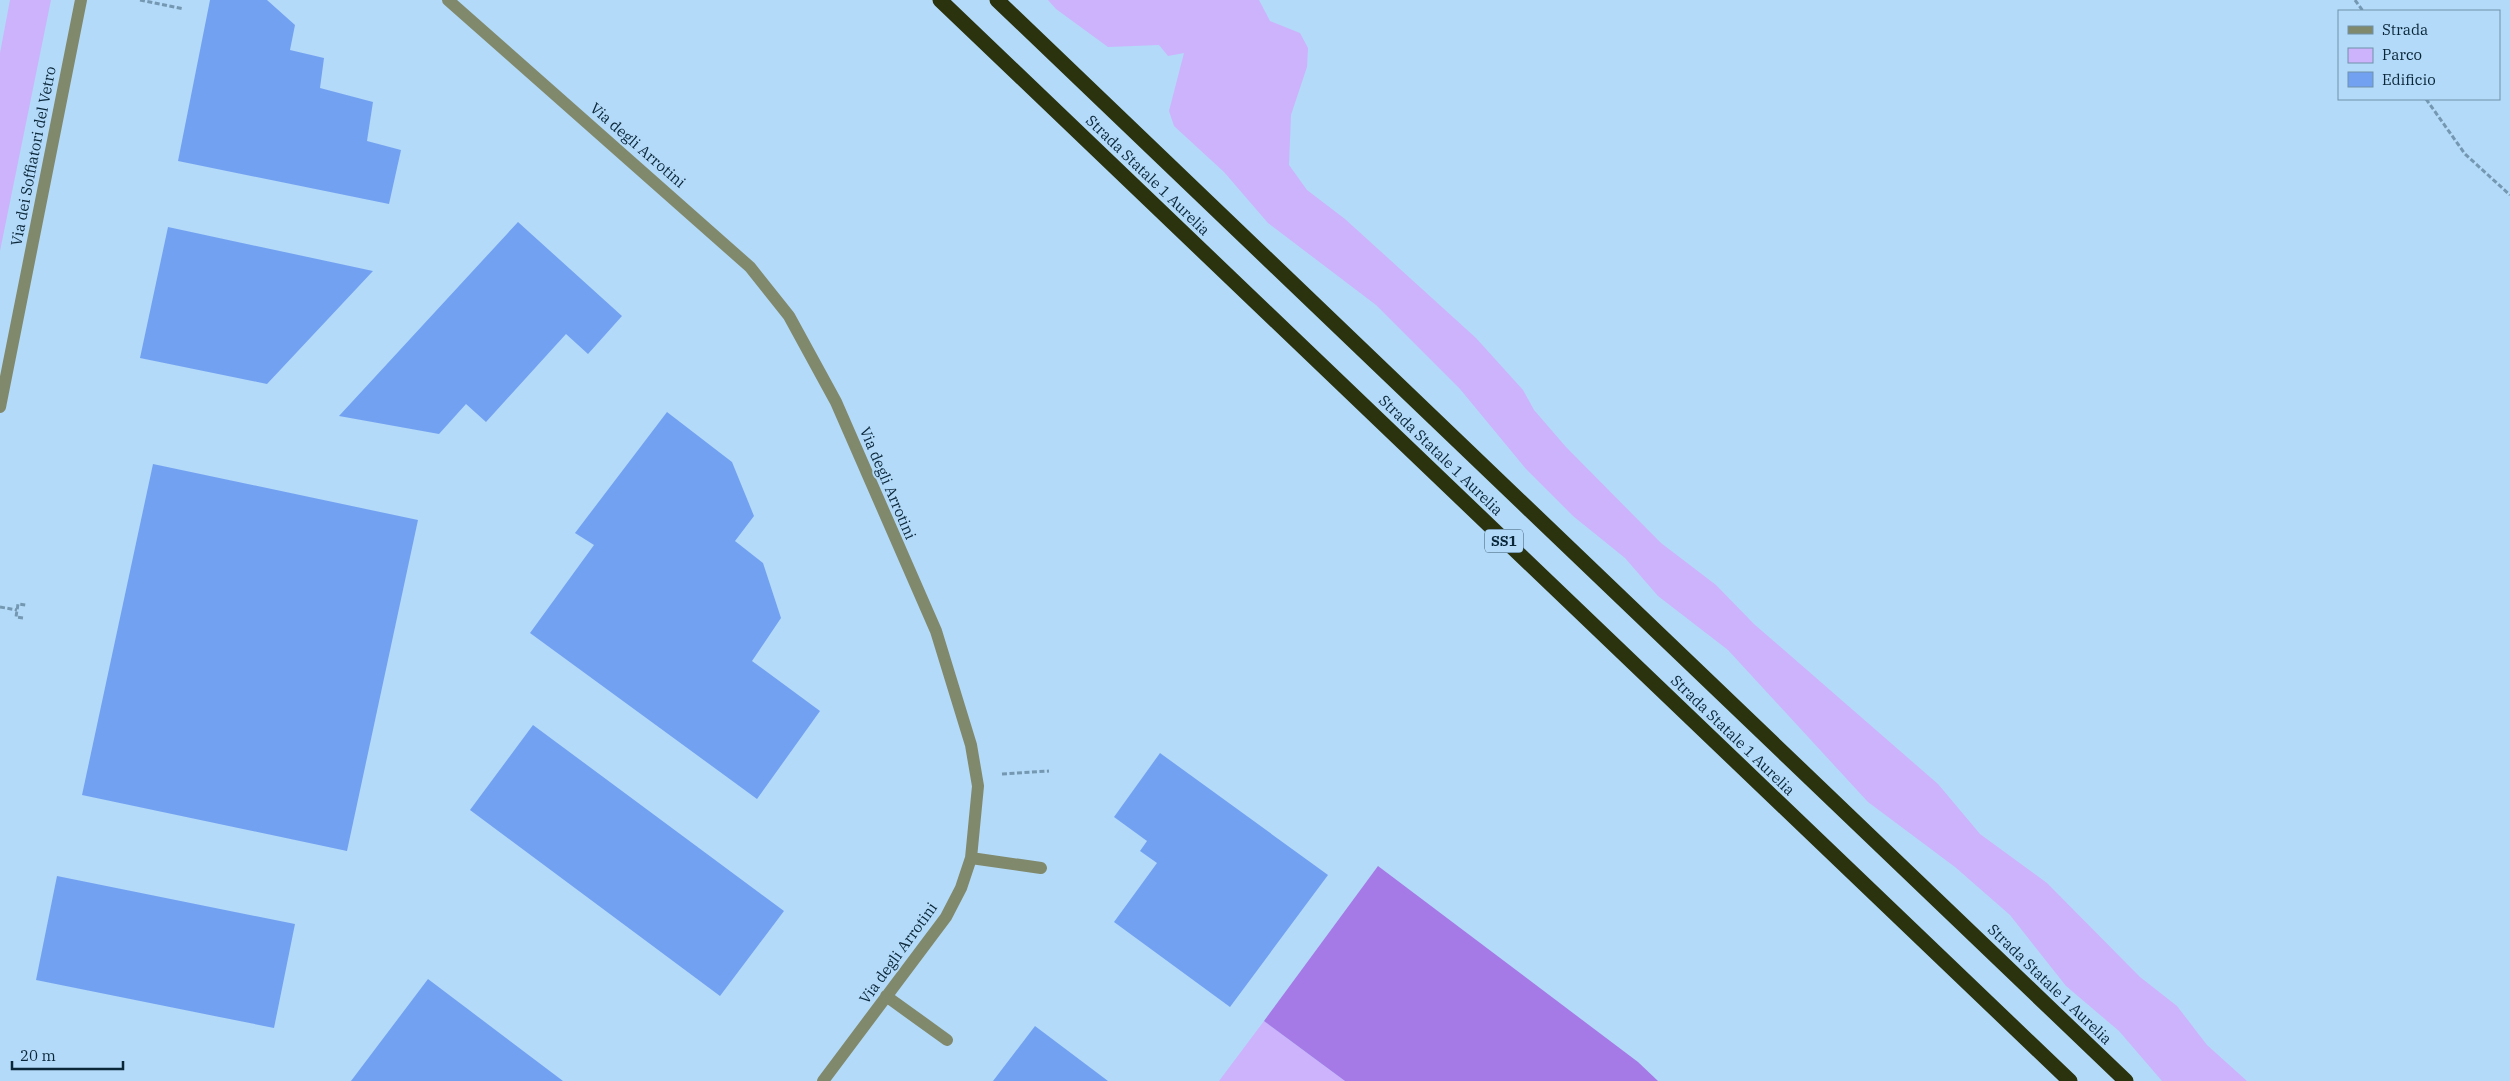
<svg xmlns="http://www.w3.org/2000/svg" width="2510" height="1081" viewBox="0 0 2510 1081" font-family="'IBM Plex Serif',serif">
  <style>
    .green { fill: #cdb3fc }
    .forest { fill: #a579e6 }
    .building { fill: #73a1f2 }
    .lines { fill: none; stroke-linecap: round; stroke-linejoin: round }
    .path { stroke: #7598b2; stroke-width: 3; stroke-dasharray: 5 2.5; stroke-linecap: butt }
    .minor { stroke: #81896c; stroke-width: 12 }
    .highway { stroke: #2a330e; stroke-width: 15 }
    .labels { text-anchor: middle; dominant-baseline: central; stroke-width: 4; stroke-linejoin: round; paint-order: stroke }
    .shield { fill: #b3daf8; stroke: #3d5c72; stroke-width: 1 }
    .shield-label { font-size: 14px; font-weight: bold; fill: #0a2639 }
    .street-label { font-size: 15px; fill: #0a2639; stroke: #b3daf8 }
  </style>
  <rect width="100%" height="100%" fill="#b3daf8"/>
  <path class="green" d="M10,0H51L0,251V53Z
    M1048,0H1259L1270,21L1300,33L1308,48L1307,67L1291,115L1289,165L1307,190L1345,219L1476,338L1523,390L1534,410L1566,447L1661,543L1716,585L1754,624L1938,784L1980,834L2047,883L2140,977L2177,1006L2207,1045L2247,1081H2162L2119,1031L2066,986L2010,915L1955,867L1868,802L1728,650L1658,596L1625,558L1573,516L1526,469L1460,389L1376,305L1268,223L1224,172L1174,126L1169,111L1184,53L1168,56L1159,45L1108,47L1056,9Z
    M1264,1021L1345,1081H1219Z"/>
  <path class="forest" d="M1378,866L1638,1062L1658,1081H1345L1264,1021Z"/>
  <path class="building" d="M210,0H267L295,25L290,50L324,58L320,88L373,102L367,141L401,150L389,204L178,161Z
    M518,222L622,316L588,354L566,334L486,422L466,404L439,434L339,416Z
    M168,227L373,271L267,384L140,358Z
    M667,412L732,462L754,516L735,541L763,563L781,618L752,661L820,711L757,799L530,633L594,545L575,533Z
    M153,464L418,520L347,851L82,795Z
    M533,725L784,911L720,996L470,810Z
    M1160,753L1328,875L1230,1007L1114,922L1157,863L1140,851L1147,841L1114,817Z
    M57,876L295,924L274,1028L36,980Z
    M428,979L563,1081H351Z
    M1035,1026L1108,1081H993Z"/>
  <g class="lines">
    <path class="path" d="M140,0L184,9
      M2355,0L2363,11
      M2426,99L2465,154L2510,195
      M0,607L17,610
      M23,618L16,617L18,604L26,605
      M1002,774L1049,771"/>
    <path class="minor" d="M448,0L750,267L789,316L836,402L936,631L971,745L978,786L971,858L961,888L946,917L823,1081
      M0,407L81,0
      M971,858L1041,868
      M886,996L947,1040"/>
    <path class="highway" d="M940,0L2070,1081
      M997,0L2126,1081"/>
  </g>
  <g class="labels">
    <rect class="shield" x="1485" y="529.5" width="38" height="23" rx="4"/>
    <g class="shield-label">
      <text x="1504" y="541">SS1</text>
    </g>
    <g class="street-label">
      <text transform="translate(638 145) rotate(41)">Via degli Arrotini</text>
      <text transform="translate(33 156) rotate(-79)">Via dei Soffiatori del Vetro</text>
      <text transform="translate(1148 175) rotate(44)">Strada Statale 1 Aurelia</text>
      <text transform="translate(1441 455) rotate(44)">Strada Statale 1 Aurelia</text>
      <text transform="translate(888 483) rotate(67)">Via degli Arrotini</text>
      <text transform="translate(1733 735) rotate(44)">Strada Statale 1 Aurelia</text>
      <text transform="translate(898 953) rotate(-54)">Via degli Arrotini</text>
      <text transform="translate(2050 984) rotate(44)">Strada Statale 1 Aurelia</text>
    </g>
  </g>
  <rect x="2338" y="10" width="162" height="90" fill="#b3daf8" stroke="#6f92ac"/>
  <rect x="2348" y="26" width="25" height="8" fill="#81896c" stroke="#6f92ac"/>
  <text x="2382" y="35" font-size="15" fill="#0a2639">Strada</text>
  <rect x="2348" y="48" width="25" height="15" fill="#cdb3fc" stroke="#6f92ac"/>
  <text x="2382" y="60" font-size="15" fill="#0a2639">Parco</text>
  <rect x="2348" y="72" width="25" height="15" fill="#73a1f2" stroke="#6f92ac"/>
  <text x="2382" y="85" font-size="15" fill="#0a2639">Edificio</text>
  <path d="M12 1061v8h111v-8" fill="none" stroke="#0a2639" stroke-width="2.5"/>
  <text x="20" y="1061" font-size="15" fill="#0a2639" stroke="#b3daf8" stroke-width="4" paint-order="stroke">20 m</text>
</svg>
